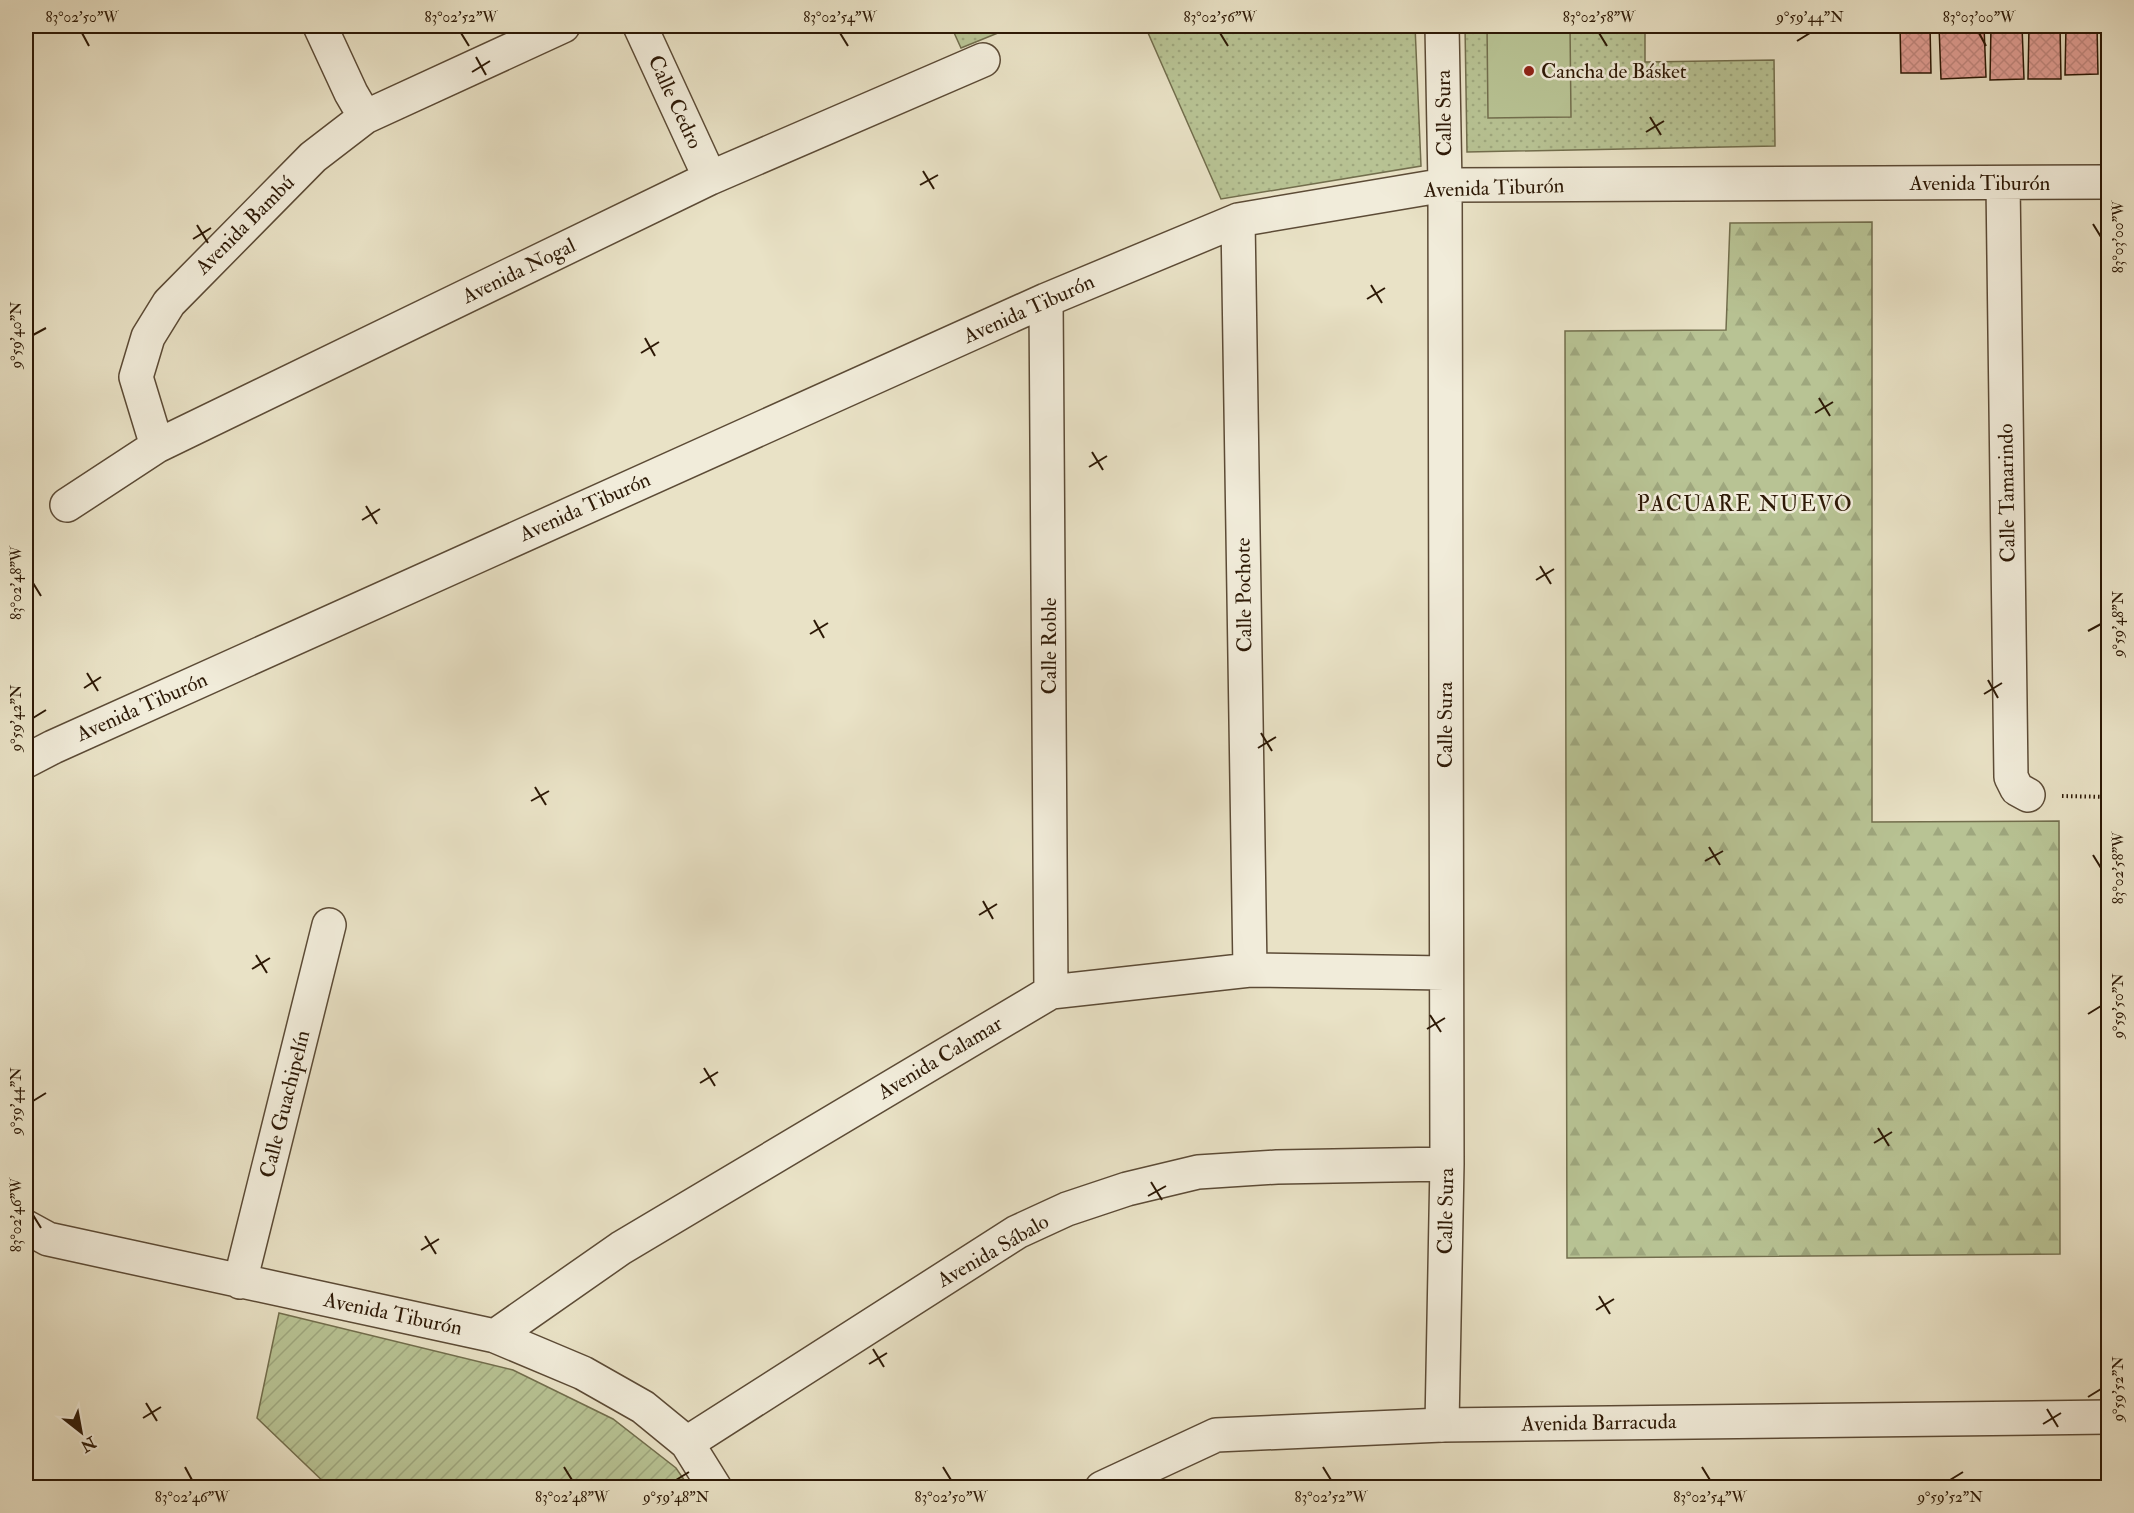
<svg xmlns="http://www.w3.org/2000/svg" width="2134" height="1513" viewBox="0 0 2134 1513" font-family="'IM FELL Double Pica',serif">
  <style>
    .grass { fill: url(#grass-dots); stroke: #726e4d; stroke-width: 1.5 }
    .forest { fill: url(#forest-firs); stroke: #726e4d; stroke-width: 1.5 }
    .garden { fill: url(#garden-furrows); stroke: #726e4d; stroke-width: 1.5 }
    .pitch { fill: #b8c394; stroke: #726e4d; stroke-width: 1.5 }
    .building { fill: url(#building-cross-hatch); stroke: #2d1906; stroke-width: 1.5 }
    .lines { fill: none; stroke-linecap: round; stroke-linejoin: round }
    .minor-casing { stroke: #5c4b36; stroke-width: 36 }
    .tertiary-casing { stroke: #5c4b36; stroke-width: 36 }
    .path { stroke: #2d1906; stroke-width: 4; stroke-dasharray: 1.5 3; stroke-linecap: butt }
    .minor { stroke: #f1ecda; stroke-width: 33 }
    .tertiary { stroke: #f1ecda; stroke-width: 33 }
    .ticks { fill: none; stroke: #2d1906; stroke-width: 2 }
    .poi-dot { fill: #8f2418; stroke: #f1ecda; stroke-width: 2 }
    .labels { text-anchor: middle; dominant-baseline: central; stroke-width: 5; stroke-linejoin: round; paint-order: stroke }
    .poi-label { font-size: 21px; fill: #2d1906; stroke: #f1ecda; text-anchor: start }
    .street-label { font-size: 21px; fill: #2d1906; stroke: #f1ecda }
    .neighbourhood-label { font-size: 22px; letter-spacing: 1.5px; fill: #2d1906; stroke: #f1ecda }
    .neatline { fill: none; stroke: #2d1906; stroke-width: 2 }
    .ticks-label { font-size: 15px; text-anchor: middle; fill: #2d1906 }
  </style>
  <defs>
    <pattern id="grass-dots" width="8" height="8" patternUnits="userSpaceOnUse" patternTransform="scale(1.5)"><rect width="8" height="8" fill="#b8c394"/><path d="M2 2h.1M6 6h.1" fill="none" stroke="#9ea77e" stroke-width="1.8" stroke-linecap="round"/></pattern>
    <pattern id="forest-firs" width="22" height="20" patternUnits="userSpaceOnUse" patternTransform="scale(1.5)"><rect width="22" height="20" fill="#b8c394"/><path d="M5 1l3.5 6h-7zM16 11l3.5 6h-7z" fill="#9ea77e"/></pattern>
    <pattern id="garden-furrows" width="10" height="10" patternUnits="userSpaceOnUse" patternTransform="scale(1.5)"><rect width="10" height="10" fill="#b8c394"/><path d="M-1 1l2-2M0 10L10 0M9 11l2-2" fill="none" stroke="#9ea77e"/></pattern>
    <pattern id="building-cross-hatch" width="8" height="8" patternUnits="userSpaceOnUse" patternTransform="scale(1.5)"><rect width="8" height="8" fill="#e29f96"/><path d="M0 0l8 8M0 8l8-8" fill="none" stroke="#c28880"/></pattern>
  </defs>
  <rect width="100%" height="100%" fill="#e9e2c6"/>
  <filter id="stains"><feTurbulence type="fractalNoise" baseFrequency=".00333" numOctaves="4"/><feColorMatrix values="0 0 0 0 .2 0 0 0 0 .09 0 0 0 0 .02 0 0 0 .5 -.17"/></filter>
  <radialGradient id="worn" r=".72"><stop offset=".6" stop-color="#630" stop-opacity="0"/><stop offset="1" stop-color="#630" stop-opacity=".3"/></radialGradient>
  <path class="grass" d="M951,26H1015L961,48Z
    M1145,26H1415L1421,166L1221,199Z
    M1465,26H1645V62L1774,60L1775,146L1467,152Z"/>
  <path class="forest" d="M1872,222V822L2059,821L2060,1254L1567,1258L1565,331L1726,330L1730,223Z"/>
  <path class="garden" d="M279,1313L513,1370L613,1419L676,1468L689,1487H329L257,1418Z"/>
  <path class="pitch" d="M1487,26H1570L1571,117L1488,118Z"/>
  <path class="building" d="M1900,26H1930L1931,73H1901Z
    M1939,26H1984L1986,77L1941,79Z
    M1991,26H2022L2024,79L1990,80Z
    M2029,26H2060L2061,79H2028Z
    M2066,26H2097L2098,74L2065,75Z"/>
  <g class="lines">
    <g class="minor-casing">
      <path id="minor" d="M640,26L710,178
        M365,117L563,26
        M2003,183L2011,777L2017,789L2028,795
        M1238,220L1250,970
        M1046,300L1051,992
        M157,446L136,377L148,337L169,303L313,157L365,117L351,93L320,26
        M67,505L157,446L710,178L983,60
        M26,761L53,747L1046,300L1238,220L1445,185L2108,182
        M26,1227L48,1239L495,1336L583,1373L643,1407L687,1443L715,1488
        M240,1282L329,925
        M495,1336L621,1248L1051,992L1250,970L1445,973
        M1442,1425L1447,1164L1445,185L1442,26
        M687,1443L1017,1232L1067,1209L1127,1189L1198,1172L1277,1167L1447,1164"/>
    </g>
    <g class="tertiary-casing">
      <path id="tertiary" d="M1102,1488L1216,1435L1442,1425L2108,1417"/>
    </g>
    <path class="path" d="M2062,796L2108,797"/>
    <use href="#minor" class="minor"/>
    <use href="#tertiary" class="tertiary"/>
  </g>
  <path class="ticks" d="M82,33L89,46M461,33L469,46M840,33L848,46M1220,33L1228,46M1599,33L1607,46M1979,33L1986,46M1797,41L1810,33M476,57L486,75M472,72L490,61M1650,117L1661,135M1646,132L1664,121M923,171L934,189M920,185L938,175M2093,224L2101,237M197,225L208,243M193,239L211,228M1371,285L1382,303M1367,299L1385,288M33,335L46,328M645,338L655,356M641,353L659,342M1819,398L1830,416M1815,413L1833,402M1092,452L1103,470M1089,467L1107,456M366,506L377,524M362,520L380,509M1540,566L1551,584M1536,580L1554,569M33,583L41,596M814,620L824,638M2088,631L2101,624M810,634L828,623M87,673L98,691M1988,680L1998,698M84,688L101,677M1984,694L2002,683M33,718L46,710M1261,733L1272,751M1258,748L1276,737M535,787L546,805M531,801L549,791M1709,847L1720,865M2093,855L2101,868M1705,861L1723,851M983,901L993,919M979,915L997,904M256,955L267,973M252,969L270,958M2088,1014L2101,1006M1430,1015L1441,1032M1427,1029L1445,1018M704,1068L715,1086M700,1083L718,1072M33,1101L46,1093M1878,1128L1889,1146M1874,1143L1892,1132M1151,1182L1162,1200M1148,1196L1166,1186M33,1215L41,1228M425,1236L436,1254M421,1250L439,1239M1599,1296L1610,1314M1596,1310L1614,1299M873,1349L884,1367M869,1364L887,1353M2088,1397L2101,1389M146,1403L157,1421M2047,1409L2058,1427M143,1418L161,1407M2043,1424L2061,1413M185,1467L192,1480M564,1467L572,1480M943,1467L951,1480M1323,1467L1331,1480M1702,1467L1710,1480M676,1480L689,1472M1950,1480L1963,1472"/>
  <circle class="poi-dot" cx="1529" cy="71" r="6"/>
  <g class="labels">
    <g class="poi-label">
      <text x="1541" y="71">Cancha de Básket</text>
    </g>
    <g class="street-label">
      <text transform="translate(675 102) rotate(65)">Calle Cedro</text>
      <text transform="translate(1444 113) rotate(-91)">Calle Sura</text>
      <text x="1980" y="183">Avenida Tiburón</text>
      <text transform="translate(1494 188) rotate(-2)">Avenida Tiburón</text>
      <text transform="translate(245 225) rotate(-45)">Avenida Bambú</text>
      <text transform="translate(519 271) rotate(-26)">Avenida Nogal</text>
      <text transform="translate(1029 309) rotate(-24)">Avenida Tiburón</text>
      <text transform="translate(2007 493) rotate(-91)">Calle Tamarindo</text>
      <text transform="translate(585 507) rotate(-24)">Avenida Tiburón</text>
      <text transform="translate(1244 595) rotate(-91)">Calle Pochote</text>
      <text transform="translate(1049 646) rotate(-90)">Calle Roble</text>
      <text transform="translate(142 707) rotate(-24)">Avenida Tiburón</text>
      <text transform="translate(1445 725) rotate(-90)">Calle Sura</text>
      <text transform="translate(940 1058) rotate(-31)">Avenida Calamar</text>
      <text transform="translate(285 1104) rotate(-76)">Calle Guachipelín</text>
      <text transform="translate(1446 1211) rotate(-89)">Calle Sura</text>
      <text transform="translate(993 1251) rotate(-30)">Avenida Sábalo</text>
      <text transform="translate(393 1314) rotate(12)">Avenida Tiburón</text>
      <text transform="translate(1599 1423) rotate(-1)">Avenida Barracuda</text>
    </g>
    <g class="neighbourhood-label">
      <text x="1745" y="504">PACUARE NUEVO</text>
    </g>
  </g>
  <rect width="2134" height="1513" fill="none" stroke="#e9e2c6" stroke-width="66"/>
  <g transform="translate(81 1432) rotate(149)" stroke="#f1ecda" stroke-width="4.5" paint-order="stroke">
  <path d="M0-4.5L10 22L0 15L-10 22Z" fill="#2d1906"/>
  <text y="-9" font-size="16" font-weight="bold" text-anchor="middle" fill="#2d1906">N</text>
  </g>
  <rect x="33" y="33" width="2068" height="1447" class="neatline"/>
  <g class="ticks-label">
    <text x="82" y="22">83°02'50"W</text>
    <text x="461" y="22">83°02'52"W</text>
    <text x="840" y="22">83°02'54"W</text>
    <text x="1220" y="22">83°02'56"W</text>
    <text x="1599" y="22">83°02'58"W</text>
    <text x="1810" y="22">9°59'44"N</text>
    <text x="1979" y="22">83°03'00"W</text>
    <text transform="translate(2118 237) rotate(-90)" y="5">83°03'00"W</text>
    <text transform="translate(16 335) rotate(-90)" y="5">9°59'40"N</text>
    <text transform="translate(16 583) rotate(-90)" y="5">83°02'48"W</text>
    <text transform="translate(2118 624) rotate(-90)" y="5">9°59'48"N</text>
    <text transform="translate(16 718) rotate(-90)" y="5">9°59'42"N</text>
    <text transform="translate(2118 868) rotate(-90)" y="5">83°02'58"W</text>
    <text transform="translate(2118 1006) rotate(-90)" y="5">9°59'50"N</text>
    <text transform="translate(16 1101) rotate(-90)" y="5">9°59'44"N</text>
    <text transform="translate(16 1215) rotate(-90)" y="5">83°02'46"W</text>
    <text transform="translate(2118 1389) rotate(-90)" y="5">9°59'52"N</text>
    <text x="192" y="1502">83°02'46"W</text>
    <text x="572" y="1502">83°02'48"W</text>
    <text x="676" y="1502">9°59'48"N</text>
    <text x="951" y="1502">83°02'50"W</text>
    <text x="1331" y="1502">83°02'52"W</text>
    <text x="1710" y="1502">83°02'54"W</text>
    <text x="1950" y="1502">9°59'52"N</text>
  </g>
  <rect width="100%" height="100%" filter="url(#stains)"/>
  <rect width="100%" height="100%" fill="url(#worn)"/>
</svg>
